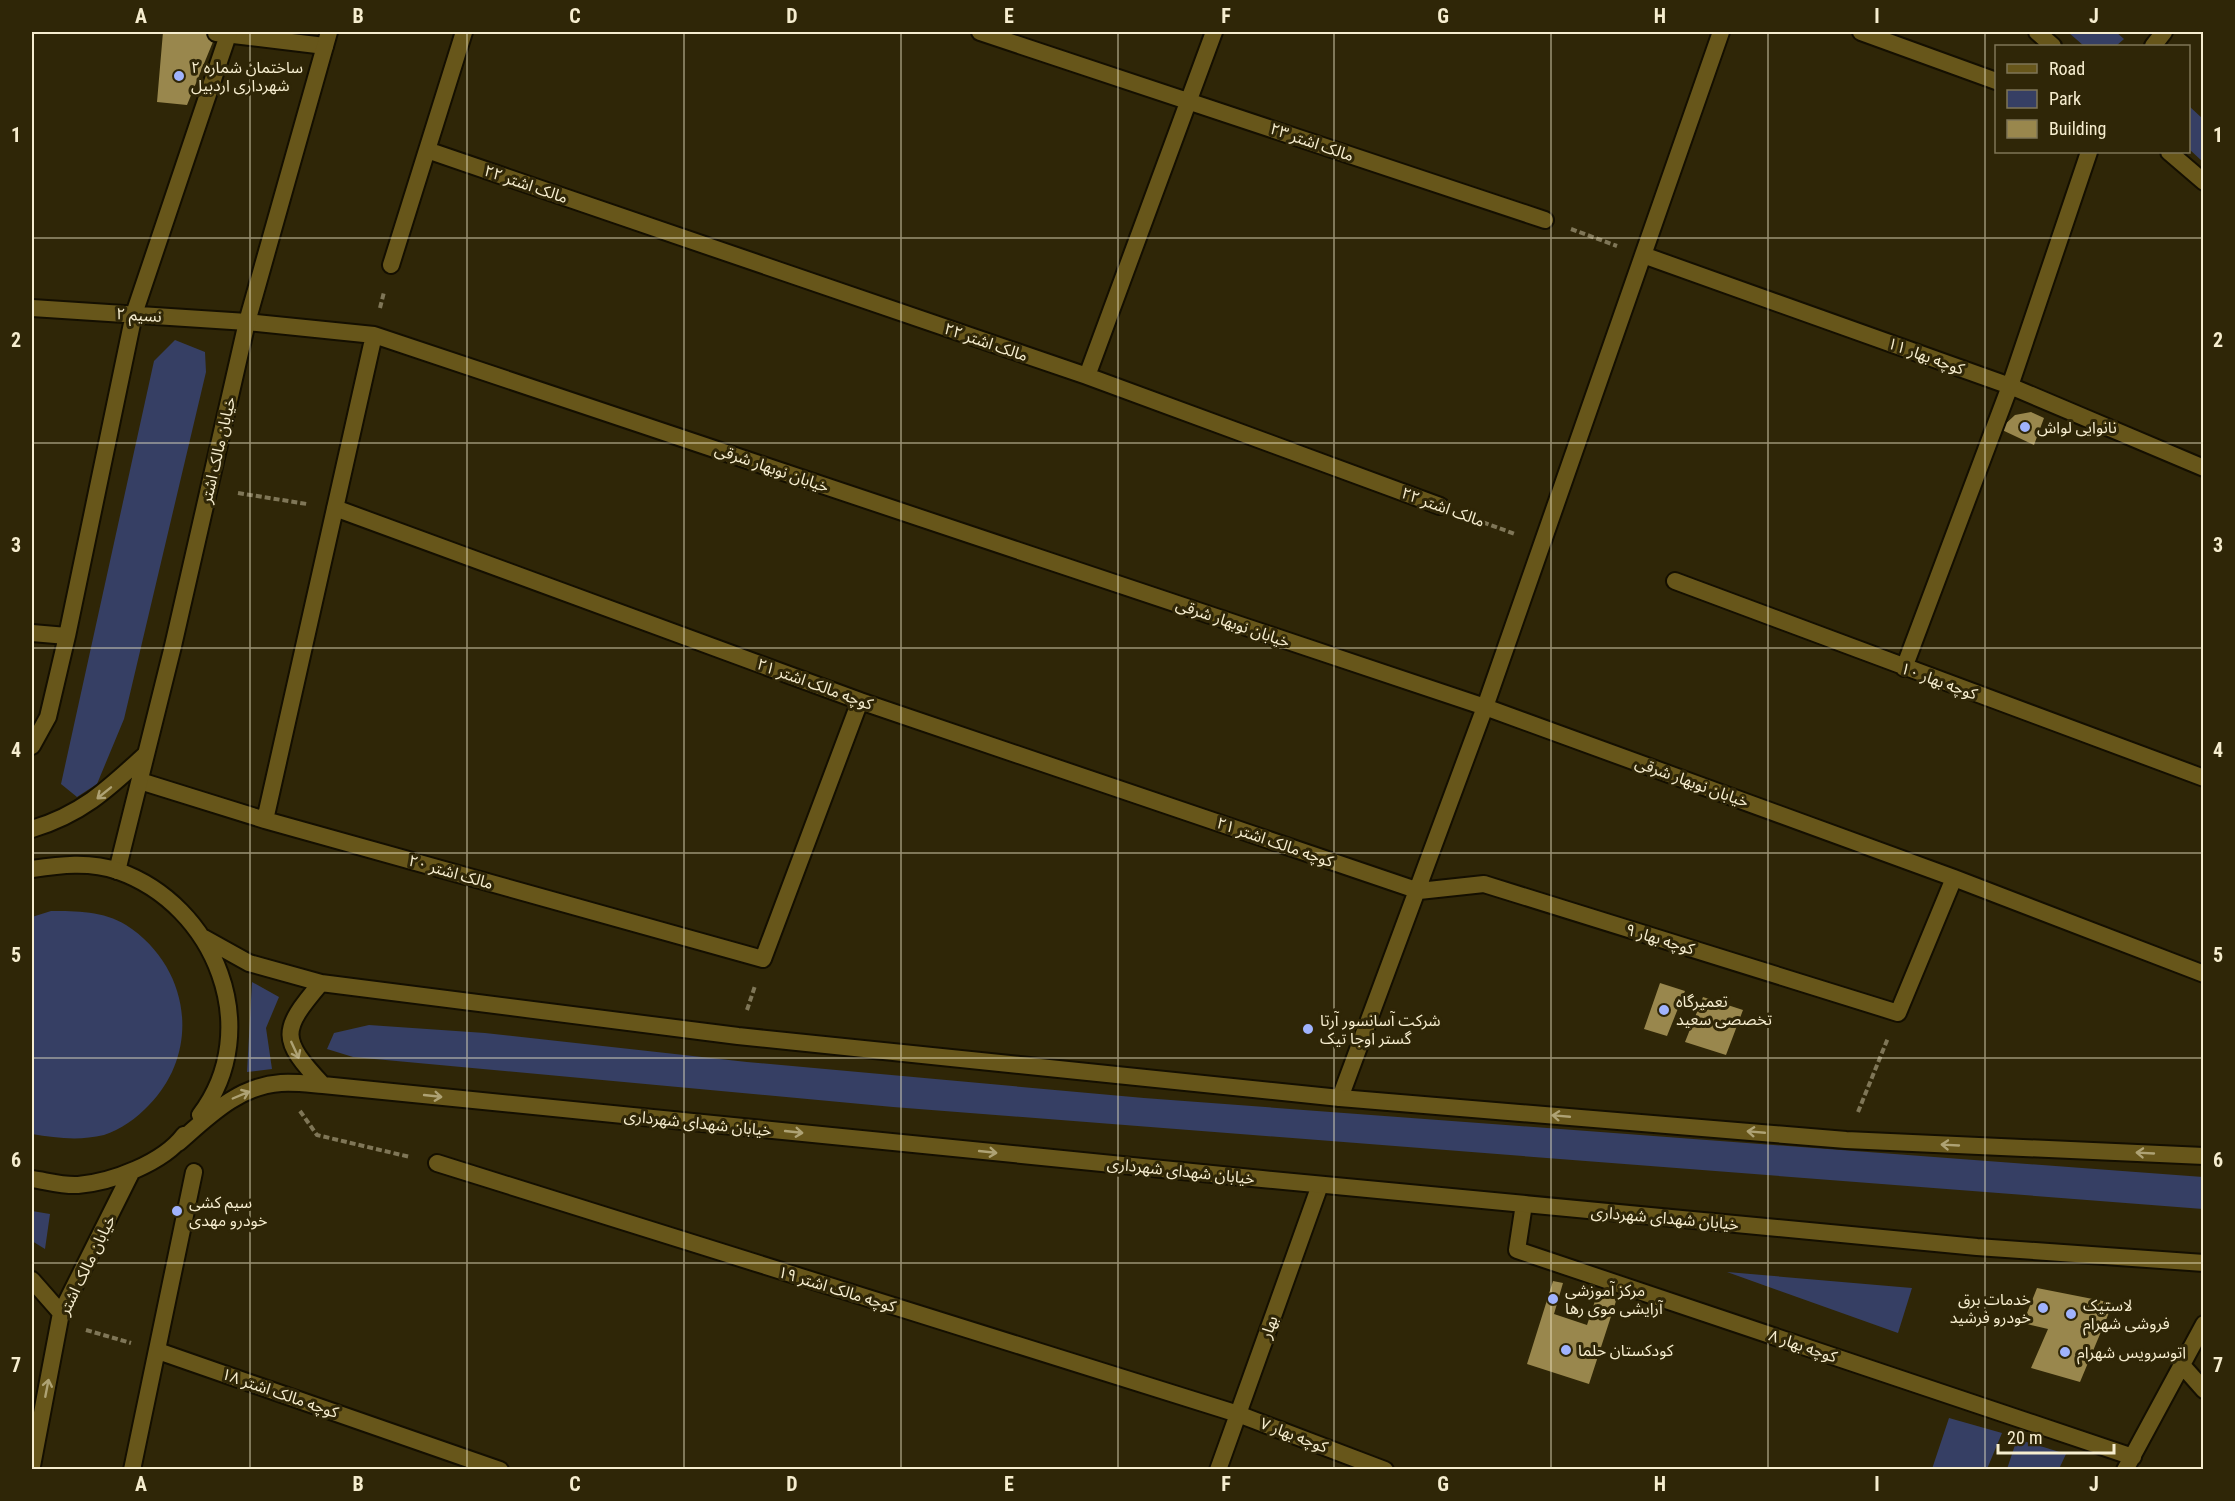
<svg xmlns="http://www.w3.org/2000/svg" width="2235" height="1501" viewBox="0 0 2235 1501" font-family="'Roboto Condensed','Noto Sans Arabic',sans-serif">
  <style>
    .green { fill: #363f64 }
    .building { fill: #99874d }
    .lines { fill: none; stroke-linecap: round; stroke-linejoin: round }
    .pedestrian-casing { stroke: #140f01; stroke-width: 20 }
    .minor-casing { stroke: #140f01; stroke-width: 20 }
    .tertiary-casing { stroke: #140f01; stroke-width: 20 }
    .secondary-casing { stroke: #140f01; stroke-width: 20 }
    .path { stroke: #7f7657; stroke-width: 4; stroke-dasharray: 6 3; stroke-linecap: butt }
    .pedestrian { stroke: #67561a; stroke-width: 16 }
    .minor { stroke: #67561a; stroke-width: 16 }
    .tertiary { stroke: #67561a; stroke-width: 16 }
    .secondary { stroke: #67561a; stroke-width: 16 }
    .oneway { stroke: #aea274 }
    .grid { fill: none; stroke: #f6edcf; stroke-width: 1.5; stroke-opacity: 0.55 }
    .poi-dot { fill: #a0b3fd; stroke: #2f2607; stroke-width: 2 }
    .labels { text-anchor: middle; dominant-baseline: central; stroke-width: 6; stroke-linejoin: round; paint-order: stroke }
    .poi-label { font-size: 16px; fill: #f6edcf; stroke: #2f2607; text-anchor: start }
    .street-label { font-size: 16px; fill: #f6edcf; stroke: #2f2607 }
    .neatline { fill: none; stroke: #f6edcf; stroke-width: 2 }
    .grid-label { font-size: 20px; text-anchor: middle; font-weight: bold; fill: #f6edcf }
  </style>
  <rect width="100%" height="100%" fill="#2f2607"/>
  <path class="green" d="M2068,32H2116L2124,39L2116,46H2084Z
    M2189,106L2203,119V162L2189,149Z
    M175,340L205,352L206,372L124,719L97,784L77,797L61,784L154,361Z
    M51,911C76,911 104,911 126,925C190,966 202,1051 149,1105C137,1118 120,1130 104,1135C79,1141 56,1138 32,1134V917Z
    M252,982L279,997L266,1028L272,1069L247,1072Z
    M369,1025L485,1033L747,1062L1144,1098L2203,1177V1209L893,1107L353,1057L327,1049L334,1033Z
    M32,1211L50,1214L45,1249L32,1241Z
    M1727,1272L1912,1288L1898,1333Z
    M1949,1418L2002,1433L1987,1469H1932Z
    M2017,1439L2066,1454L2059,1469H2007Z"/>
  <path class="building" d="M163,32H217L187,105L157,102Z
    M2031,412L2044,418L2034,445L2000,429L2015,415Z
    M1660,983L1685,991L1667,1036L1644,1029Z
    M1703,997L1743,1010L1726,1055L1685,1042Z
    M1553,1281L1563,1283L1554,1314L1587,1325L1598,1292L1617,1298L1589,1384L1527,1364Z
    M2037,1288L2113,1303L2080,1382L2031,1368L2048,1329L2023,1323Z"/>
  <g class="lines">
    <g class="pedestrian-casing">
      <path id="pedestrian" d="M216,33L325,46"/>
    </g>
    <g class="minor-casing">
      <path id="minor" d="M980,32L1545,220
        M1861,32L1996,81
        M2037,32L2053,46
        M2153,46L2164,32
        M427,150L1087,376L1440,506
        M2169,152L2204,182
        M1643,255L2010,386L2204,468
        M391,265L464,32
        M32,308L247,322L374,335L1485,707L1954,878L2204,974
        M1087,376L1214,32
        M335,508L860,701L1419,891L1484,884L1898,1013L1954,878
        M1675,581L2204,778
        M32,633L67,636
        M1904,668L2010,386L2089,152
        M32,746L48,717L67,636L134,314L229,32
        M140,781L265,820L763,959L860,701
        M265,820L374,335
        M1340,1098L1485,707L1721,32
        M437,1163L1238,1414L1385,1470
        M1524,1204L1517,1250L2133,1457
        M158,1351L500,1470
        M2181,1364L2204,1390
        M132,1470L194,1172
        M1218,1470L1320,1185
        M2125,1470L2204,1324"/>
    </g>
    <g class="tertiary-casing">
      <path id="tertiary" d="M32,829C82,814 108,789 146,754
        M117,871L173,646L247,322L329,32"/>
    </g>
    <g class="secondary-casing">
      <path id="secondary" d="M32,869C59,865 90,861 118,871C215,905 265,1029 200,1115
        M204,938L249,963L321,983L738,1036L1340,1098L1846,1140L2204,1156
        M321,983C280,1031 280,1039 323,1085
        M178,1143C209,1116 238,1086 281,1083C295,1082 310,1084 323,1085L1262,1179L1977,1247L2204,1263
        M32,1179C46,1181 63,1186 78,1185C112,1182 163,1163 184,1135
        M32,1280L61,1313
        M32,1466L61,1313L131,1173"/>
    </g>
    <path class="path" d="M1571,229L1617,246
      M380,308L384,292
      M238,493L307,504
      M1466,516L1515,534
      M747,1010L755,986
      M300,1111L317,1135L410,1157
      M1858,1112L1888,1038
      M86,1330L131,1343"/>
    <use href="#pedestrian" class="pedestrian"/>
    <use href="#minor" class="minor"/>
    <use href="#tertiary" class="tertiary"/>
    <use href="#secondary" class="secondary"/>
  </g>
  <defs><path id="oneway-shaft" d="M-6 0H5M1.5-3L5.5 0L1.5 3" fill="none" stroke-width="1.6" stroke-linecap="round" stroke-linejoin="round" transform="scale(1.5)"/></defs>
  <g class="oneway">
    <use href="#oneway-shaft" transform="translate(104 793) rotate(141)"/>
    <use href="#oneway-shaft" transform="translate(295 1050) rotate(65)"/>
    <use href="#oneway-shaft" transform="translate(241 1095) rotate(-23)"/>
    <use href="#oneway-shaft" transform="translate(433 1096) rotate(6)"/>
    <use href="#oneway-shaft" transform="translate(1561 1116) rotate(-175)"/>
    <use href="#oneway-shaft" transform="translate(794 1132) rotate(6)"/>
    <use href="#oneway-shaft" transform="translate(1756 1132) rotate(-175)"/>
    <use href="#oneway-shaft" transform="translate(1950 1145) rotate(-177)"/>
    <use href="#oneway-shaft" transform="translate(988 1152) rotate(6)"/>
    <use href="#oneway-shaft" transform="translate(2145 1153) rotate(-177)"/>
    <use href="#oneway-shaft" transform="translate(47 1388) rotate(-79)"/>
  </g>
  <path class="grid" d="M250,32V1470M467,32V1470M684,32V1470M901,32V1470M1118,32V1470M1334,32V1470M1551,32V1470M1768,32V1470M1985,32V1470M32,238H2204M32,443H2204M32,648H2204M32,853H2204M32,1058H2204M32,1263H2204"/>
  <g class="poi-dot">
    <circle cx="179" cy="76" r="6"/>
    <circle cx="2025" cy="427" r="6"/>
    <circle cx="1664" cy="1010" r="6"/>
    <circle cx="1308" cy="1029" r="6"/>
    <circle cx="177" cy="1211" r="6"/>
    <circle cx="1553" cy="1299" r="6"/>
    <circle cx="2043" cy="1308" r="6"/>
    <circle cx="2071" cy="1314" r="6"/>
    <circle cx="1566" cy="1350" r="6"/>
    <circle cx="2065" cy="1352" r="6"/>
  </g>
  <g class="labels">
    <g class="poi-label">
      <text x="191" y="67">ساختمان شماره ۲<tspan x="191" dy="18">شهرداری اردبیل</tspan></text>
      <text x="2037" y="427">نانوایی لواش</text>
      <text x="1676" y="1001">تعمیرگاه<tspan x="1676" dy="18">تخصصی سعید</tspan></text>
      <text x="1320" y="1020">شرکت آسانسور آرتا<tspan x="1320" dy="18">گستر اوجا تیک</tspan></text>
      <text x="189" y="1202">سیم کشی<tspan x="189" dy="18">خودرو مهدی</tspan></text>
      <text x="1565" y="1290">مرکز آموزشی<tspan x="1565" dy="18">آرایشی موی رها</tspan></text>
      <text x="2031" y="1299" text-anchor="end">خدمات برق<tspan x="2031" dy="18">خودرو فرشید</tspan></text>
      <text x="2083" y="1305">لاستیک<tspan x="2083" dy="18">فروشی شهرام</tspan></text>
      <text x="1578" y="1350">کودکستان حلما</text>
      <text x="2077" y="1352">اتوسرویس شهرام</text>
    </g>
    <g class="street-label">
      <text transform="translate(1312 142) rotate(19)">مالک اشتر ۲۳</text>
      <text transform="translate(526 184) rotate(19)">مالک اشتر ۲۲</text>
      <text transform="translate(139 315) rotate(4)">نسیم ۲</text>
      <text transform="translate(986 342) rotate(19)">مالک اشتر ۲۲</text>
      <text transform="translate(1926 356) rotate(20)">کوچه بهار ۱۱</text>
      <text transform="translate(218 450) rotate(-77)">خیابان مالک اشتر</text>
      <text transform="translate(772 468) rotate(19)">خیابان نوبهار شرقی</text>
      <text transform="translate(1443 507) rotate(20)">مالک اشتر ۲۲</text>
      <text transform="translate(1233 623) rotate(19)">خیابان نوبهار شرقی</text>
      <text transform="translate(1939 681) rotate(20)">کوچه بهار ۱۰</text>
      <text transform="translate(815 684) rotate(20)">کوچه مالک اشتر ۲۱</text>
      <text transform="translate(1692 782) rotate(20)">خیابان نوبهار شرقی</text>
      <text transform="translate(1275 842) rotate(19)">کوچه مالک اشتر ۲۱</text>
      <text transform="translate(451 872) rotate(16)">مالک اشتر ۲۰</text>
      <text transform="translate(1660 939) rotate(17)">کوچه بهار ۹</text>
      <text transform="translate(698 1123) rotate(6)">خیابان شهدای شهرداری</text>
      <text transform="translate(1181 1171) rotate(6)">خیابان شهدای شهرداری</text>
      <text transform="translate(1665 1218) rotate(5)">خیابان شهدای شهرداری</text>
      <text transform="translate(87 1265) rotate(-64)">خیابان مالک اشتر</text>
      <text transform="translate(837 1289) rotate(17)">کوچه مالک اشتر ۱۹</text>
      <text transform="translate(1269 1327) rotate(-70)">بهار</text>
      <text transform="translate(1803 1346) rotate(19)">کوچه بهار ۸</text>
      <text transform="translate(280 1393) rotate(19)">کوچه مالک اشتر ۱۸</text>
      <text transform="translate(1294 1435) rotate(21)">کوچه بهار ۷</text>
    </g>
  </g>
  <rect width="2235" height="1501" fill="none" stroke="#2f2607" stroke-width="66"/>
  <rect x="1995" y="45" width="195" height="108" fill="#2f2607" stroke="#7f7657" stroke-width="1.5"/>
  <rect x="2007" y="64" width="30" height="9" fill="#67561a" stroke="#7f7657" stroke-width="1.5"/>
  <text x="2049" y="75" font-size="18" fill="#f6edcf">Road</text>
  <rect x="2007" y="90" width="30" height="18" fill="#363f64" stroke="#7f7657" stroke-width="1.5"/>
  <text x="2049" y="105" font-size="18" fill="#f6edcf">Park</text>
  <rect x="2007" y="120" width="30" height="18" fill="#99874d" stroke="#7f7657" stroke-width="1.5"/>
  <text x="2049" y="135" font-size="18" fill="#f6edcf">Building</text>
  <path d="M1998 1444v9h116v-9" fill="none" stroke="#f6edcf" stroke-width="3"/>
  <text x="2007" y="1444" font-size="18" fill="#f6edcf" stroke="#2f2607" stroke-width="4.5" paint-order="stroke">20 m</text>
  <rect x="33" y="33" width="2169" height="1435" class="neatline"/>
  <g class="grid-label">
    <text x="141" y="23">A</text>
    <text x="358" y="23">B</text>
    <text x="575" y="23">C</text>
    <text x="792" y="23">D</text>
    <text x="1009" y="23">E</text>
    <text x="1226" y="23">F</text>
    <text x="1443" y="23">G</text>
    <text x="1660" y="23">H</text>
    <text x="1877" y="23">I</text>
    <text x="2094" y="23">J</text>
    <text x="16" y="142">1</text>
    <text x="2218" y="142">1</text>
    <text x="16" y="347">2</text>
    <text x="2218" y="347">2</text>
    <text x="16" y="552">3</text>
    <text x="2218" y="552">3</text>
    <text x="16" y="757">4</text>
    <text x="2218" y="757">4</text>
    <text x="16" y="962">5</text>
    <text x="2218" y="962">5</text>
    <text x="16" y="1167">6</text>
    <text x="2218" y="1167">6</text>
    <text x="16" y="1372">7</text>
    <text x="2218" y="1372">7</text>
    <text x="141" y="1491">A</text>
    <text x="358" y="1491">B</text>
    <text x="575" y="1491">C</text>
    <text x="792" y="1491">D</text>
    <text x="1009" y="1491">E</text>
    <text x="1226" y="1491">F</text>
    <text x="1443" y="1491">G</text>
    <text x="1660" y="1491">H</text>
    <text x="1877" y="1491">I</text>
    <text x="2094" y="1491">J</text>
  </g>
</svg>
